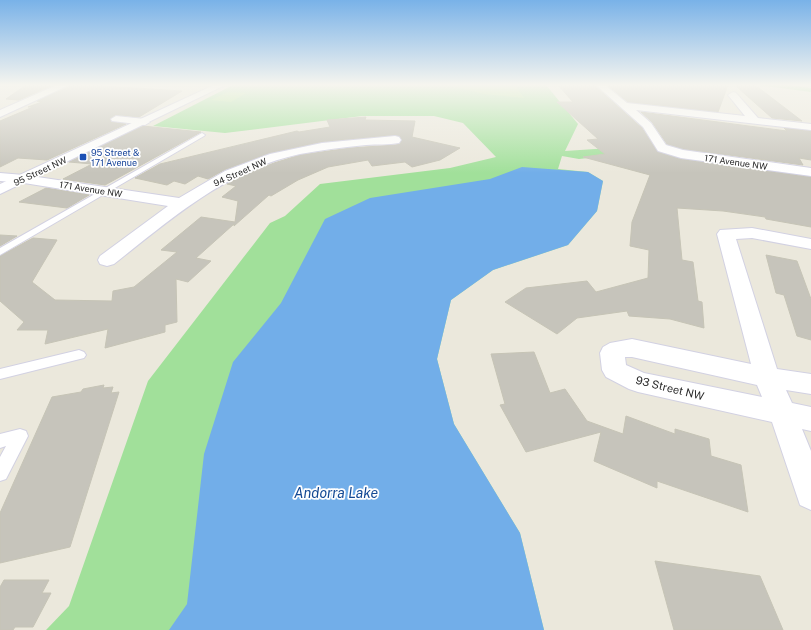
<svg xmlns="http://www.w3.org/2000/svg" width="811" height="630" viewBox="0 0 811 630" font-family="'Public Sans',sans-serif">
  <style>
    .green { fill: #a1e09a }
    .pitch { fill: #b1e796 }
    .water { fill: #72aee9 }
    .building { fill: #c6c4bb; stroke: #c6c4b6 }
    .lines { fill: none; stroke-linecap: round; stroke-linejoin: round }
    .service-casing { stroke: #d2d1e2; stroke-width: 2 }
    .minor-casing { stroke: #d2d1e2; stroke-width: 2 }
    .tertiary-casing { stroke: #d2d1e2; stroke-width: 2 }
    .service { fill: #fff; fill-rule: evenodd }
    .minor { fill: #fff; fill-rule: evenodd }
    .tertiary { fill: #fff; fill-rule: evenodd }
    .transit-dot { fill: #1a4fb4; stroke: #fff; stroke-width: 1.5 }
    .labels { text-anchor: middle; dominant-baseline: central; stroke-width: 3.5; stroke-linejoin: round; paint-order: stroke }
    .far-transit-label { font-size: 9px; fill: #164399; stroke: #fff; text-anchor: start }
    .far-street-label { font-size: 9px; fill: #292929; stroke: #fff }
    .street-label { font-size: 11px; fill: #292929; stroke: #fff }
    .near-water-label { font-size: 14px; font-style: italic; fill: #134994; stroke: #fff }
  </style>
  <rect width="100%" height="100%" fill="#ebe8dc"/>
  <path class="green" d="M233,85H546L578,124L565,151L640,146L642,152L579,159L562,156L558,169L588,172L603,181L597,211L568,245L493,270L451,300L437,359L454,424L520,533L544,630H46L69,606L148,381L270,223L285,216L320,184L450,168L496,157L463,123L434,116H362L225,133L153,126Z
    M759,85H790L811,88V92Z"/>
  <path class="pitch" d="M448,85H515L524,98L484,94Z
    M228,92L246,93L231,102L211,100Z"/>
  <path class="water" d="M522,167L588,172L603,181L597,211L568,245L493,270L451,300L437,359L454,424L520,533L544,630H169L187,604L204,454L233,362L281,303L325,219L370,198L490,179Z"/>
  <path class="building" d="M26,85H53L19,100L6,99Z
    M70,85H90L182,91L139,117L115,115L110,119L111,122L126,124L47,160L18,158L0,167V121L33,107H28L42,102L37,101Z
    M558,85H594L642,128L658,152L681,159L811,177V227L766,219L765,217L723,211L677,208L682,260L693,262L698,301L702,302L704,328L670,319L629,316L627,311L577,318L557,334L505,302L526,288L587,281L596,292L648,278L649,250L630,246L632,222L650,175L583,157L605,154L587,140L598,139L557,102H573Z
    M607,85H728L718,112L628,102Z
    M738,85H755L802,121L772,118L737,87Z
    M641,112L787,131L784,128L811,131V160L799,158L803,165L683,149L667,144L652,122Z
    M366,117L365,120L415,121L412,137L460,148L440,160L412,167L405,162L372,166L368,160L328,167L298,180L271,196L269,195L234,226V224L196,258L211,261L188,282L176,279L177,322L165,325V332L105,348L108,329L45,344L48,330H17L24,322L0,301V256L33,238L57,240L32,282L55,300L112,301L113,291L134,287L177,252L161,250L201,217L235,222L238,201L222,197L236,186L227,184L248,173L274,163L300,155L350,148L395,145L400,144L402,139L399,136L395,135L322,142L270,153L224,170L208,179L198,176L185,184L174,181L167,185L135,178L160,164L297,131L299,132L330,127L327,120Z
    M143,126L201,132L105,185L63,179L92,164L69,162Z
    M46,188L89,195L67,208L19,202Z
    M0,235L17,236L0,246Z
    M766,255L797,261L811,299V340L797,336L784,295L776,293Z
    M534,352L550,393L565,389L587,421L623,434L626,416L675,434V429L709,439L711,456L741,465L748,512L657,481V488L594,461L601,432L526,452L500,405L505,404L491,354Z
    M104,385L103,388L113,387L111,393L119,392L70,547L0,563V513L52,397L81,392L83,389Z
    M655,561L760,576L783,630H674Z
    M4,580H49L42,593H51L33,627H15L13,630H0V587Z"/>
  <g class="lines">
    <g class="service-casing">
      <path id="service" d="M202,133L205,135L204,136L0,255V248Z
        M79,350L84,352L86,355L84,358L0,379V369Z
        M20,429L26,431L28,436L6,479L0,481V457L6,446L0,448V434Z"/>
    </g>
    <g class="minor-casing">
      <path id="minor" d="M57,85H69L0,117V110Z
        M596,85H605L627,103L745,116L728,95L733,92L736,93L758,118L811,124V130L636,110L651,123L666,145L683,150L811,168V176L681,158L658,151L643,127Z
        M116,116L145,119L150,122L145,125L112,121L111,119Z
        M395,136L399,137L401,140L399,143C389,145 377,144 366,145C344,147 322,150 300,154C226,170 171,219 114,264L107,266L100,264L98,260L100,256L168,206L24,183L0,181V173L24,175L179,198L225,171L270,154L322,143Z
        M752,228L811,239V249L752,238L736,239L777,369L811,374V394L786,390L792,403L811,407V431L802,429L811,451V510L800,505L772,422L638,392L629,389L606,377L602,370L600,353L603,347L610,343L632,339L751,364L717,234L720,230ZM625,357H632L757,385L762,397L644,373L626,365Z"/>
    </g>
    <g class="tertiary-casing">
      <path id="tertiary" d="M214,85H225L0,194V184Z"/>
    </g>
    <use href="#service" class="service"/>
    <use href="#minor" class="minor"/>
    <use href="#tertiary" class="tertiary"/>
  </g>
  <linearGradient id="sky" x2="0" y2="1"><stop stop-color="#79b2e8"/><stop offset="0.49" stop-color="#f6f5ef"/><stop offset="1" stop-color="#f6f5ef" stop-opacity="0"/></linearGradient>
  <rect width="811" height="173" fill="url(#sky)"/>
  <rect class="transit-dot" x="79" y="153" width="8" height="8" rx="2"/>
  <g class="labels">
    <g class="far-transit-label">
      <text x="91" y="152">95 Street &amp;<tspan x="91" dy="10">171 Avenue</tspan></text>
    </g>
    <g class="far-street-label">
      <text transform="translate(736 162) rotate(8)">171 Avenue NW</text>
      <text transform="translate(40 171) rotate(-25)">95 Street NW</text>
      <text transform="translate(240 172) rotate(-24)">94 Street NW</text>
      <text transform="translate(91 189) rotate(9)">171 Avenue NW</text>
    </g>
    <g class="street-label">
      <text transform="translate(670 388) rotate(14)">93 Street NW</text>
    </g>
    <g class="near-water-label">
      <text x="336" y="493">Andorra Lake</text>
    </g>
  </g>
</svg>
